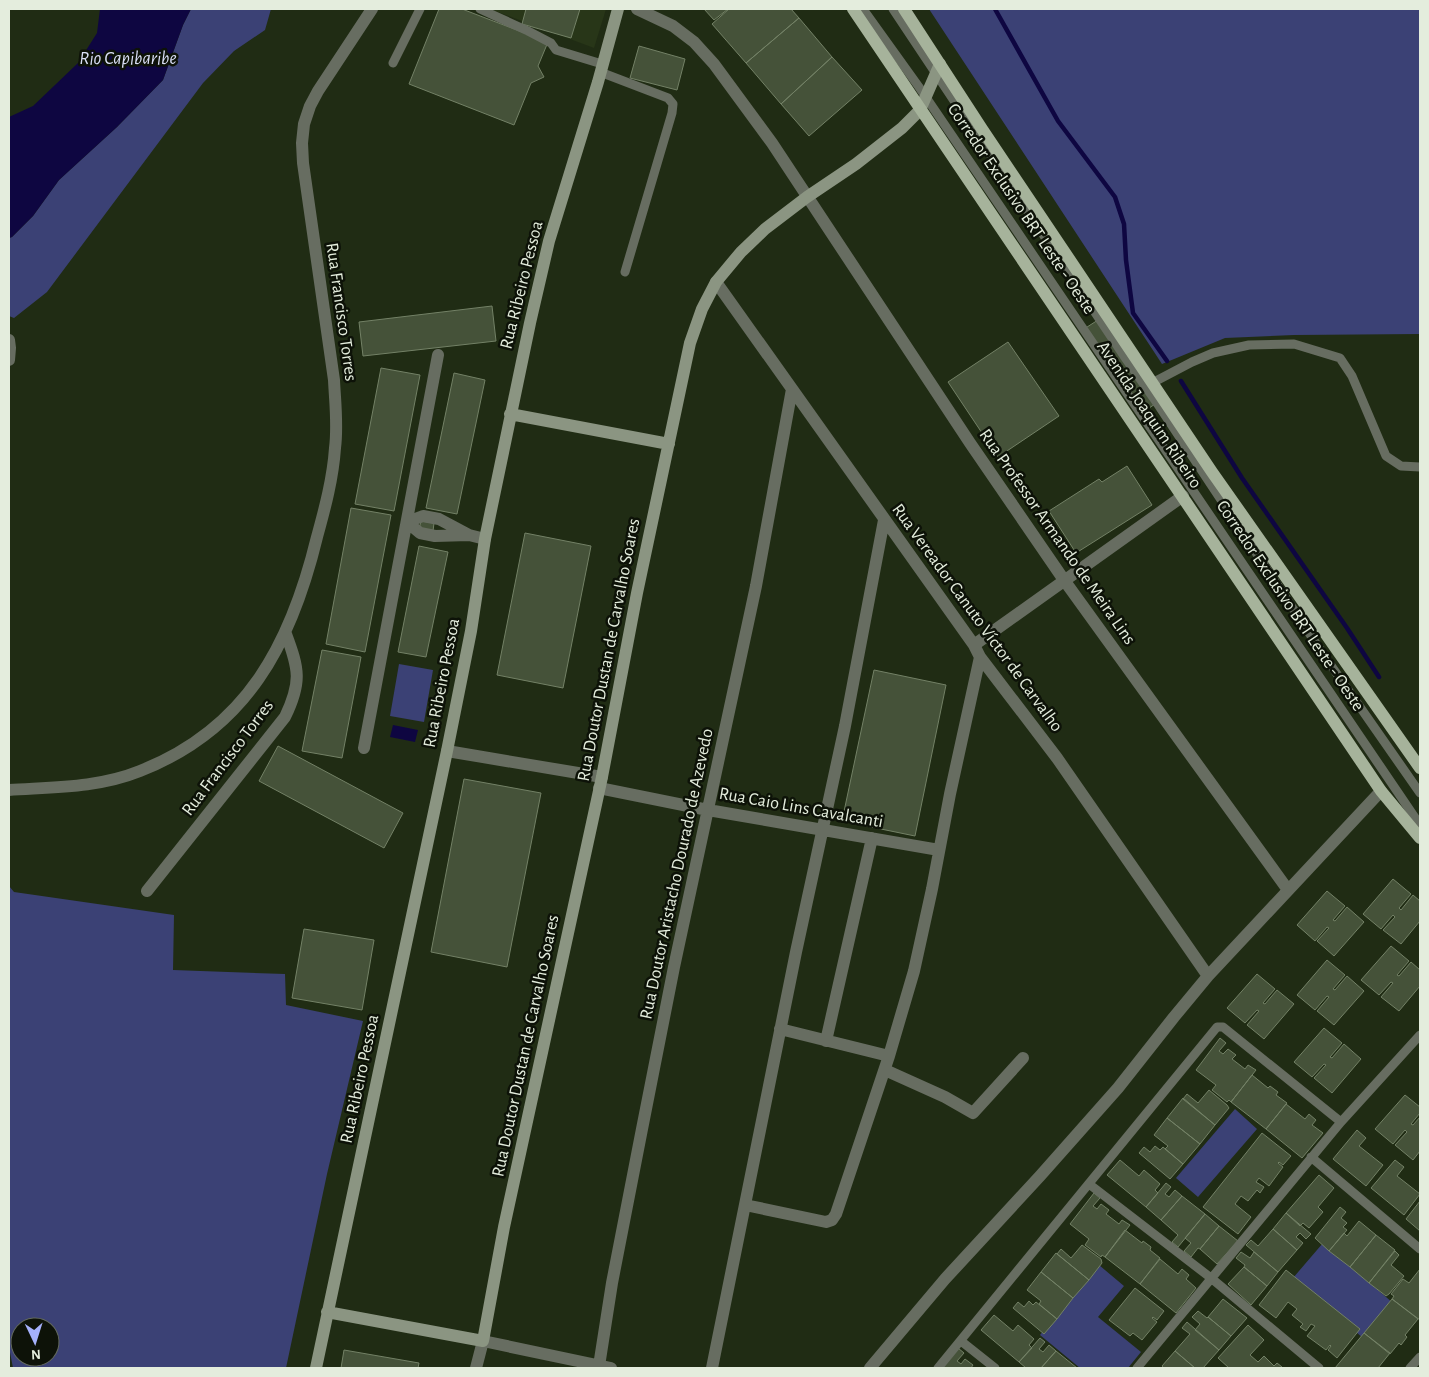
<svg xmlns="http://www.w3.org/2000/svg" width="1429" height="1377" viewBox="0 0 1429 1377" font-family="'Alegreya Sans',sans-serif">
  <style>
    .built { fill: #283618 }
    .green { fill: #3b4175; fill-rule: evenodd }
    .water { fill: #0e0641 }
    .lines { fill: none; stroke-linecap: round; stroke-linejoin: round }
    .stream { stroke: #0e0641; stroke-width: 4.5 }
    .building { fill: #455239; stroke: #738166 }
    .lane { stroke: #676d61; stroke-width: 9 }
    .street { stroke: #676d61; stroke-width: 12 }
    .secondary { stroke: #8b9582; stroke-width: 12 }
    .primary { stroke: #a6b39b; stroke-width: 12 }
    .labels { text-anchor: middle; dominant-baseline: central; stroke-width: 5; stroke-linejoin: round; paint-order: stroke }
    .street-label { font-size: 18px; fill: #e4eddd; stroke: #0d1208 }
    .water-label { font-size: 19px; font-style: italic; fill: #dadff6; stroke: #0d1208 }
  </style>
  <rect width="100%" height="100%" fill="#202c14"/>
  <path class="built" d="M490,9H606L594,48Z"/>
  <path class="green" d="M191,9H271L265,30L234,51L203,83L47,292L14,318L9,316V238L12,237L33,216L59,180L117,127L163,80L183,25Z
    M929,9H1420V334L1294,335L1225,338L1162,364Z
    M399,664L433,670L424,722L390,716Z
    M9,886L14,892L174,915L173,970L285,974L286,1005L363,1021L327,1174L286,1368H13L9,1347ZM20,1327H50V1357H20Z
    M1235,1109L1257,1129L1198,1197L1176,1178Z
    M1323,1243L1393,1303L1363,1338L1293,1278Z
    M1099,1265L1124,1286L1098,1317L1141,1352L1128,1368H1080L1040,1335Z"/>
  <path class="water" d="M100,9H191L183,25L163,80L117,127L59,180L33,216L12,237L9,238V117L33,106L78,63L97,33Z
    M393,725L418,730L415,742L390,737Z"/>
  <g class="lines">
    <path class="stream" d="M995,9L1058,121L1115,197L1124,224L1126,260L1133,313L1167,361
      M1181,381L1242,478L1347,628L1379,677"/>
  </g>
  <path class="building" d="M439,9H462L548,42L538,66L544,77L531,83L514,125L409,84Z
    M526,9H580L571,38L522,24Z
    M704,9H728L714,20Z
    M729,9H791L799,18L746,63L712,24Z
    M799,18L832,57L781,104L746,63Z
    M639,46L685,59L677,90L630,78Z
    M832,57L862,90L809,136L781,104Z
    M492,306L496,341L363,356L359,322Z
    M1098,320L1155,404L1142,413L1084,329Z
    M1008,342L1059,416L998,457L948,382Z
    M381,368L420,375L394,511L355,504Z
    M454,373L485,380L457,514L426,508Z
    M1127,466L1152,505L1076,553L1049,511L1099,479L1102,482Z
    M351,508L391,515L365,652L326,644Z
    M421,521L434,523L433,531L419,529Z
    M525,533L591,546L563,688L497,675Z
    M419,546L448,552L426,657L398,652Z
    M322,650L361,657L342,758L302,751Z
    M874,670L946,685L915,836L842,821Z
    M278,746L403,813L384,848L259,781Z
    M464,779L541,793L507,967L431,952Z
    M1393,879L1411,894L1399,908L1401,910L1413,895L1420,901V921L1401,944L1383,930L1395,917L1393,915L1381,929L1363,914Z
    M1327,891L1345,906L1333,920L1335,921L1347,907L1364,922L1334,956L1317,941L1329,928L1327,927L1315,941L1297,925Z
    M304,929L374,940L362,1010L292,998Z
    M1391,946L1409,961L1397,975L1399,976L1411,962L1420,970V986L1399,1011L1381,997L1393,983L1391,982L1379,995L1361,980Z
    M1327,960L1345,975L1333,989L1335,990L1347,976L1364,991L1334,1025L1317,1011L1329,997L1327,996L1315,1010L1297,995Z
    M1257,974L1275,989L1263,1003L1265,1004L1277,990L1294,1004L1264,1039L1247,1025L1259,1011L1257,1010L1245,1023L1227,1008Z
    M1324,1028L1342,1043L1330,1057L1332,1058L1344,1044L1361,1059L1332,1093L1314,1078L1326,1065L1324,1064L1312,1077L1294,1062Z
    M1220,1038L1226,1043L1219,1051L1223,1054L1228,1049L1236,1055L1232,1059L1245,1069L1248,1065L1256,1070L1231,1102L1229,1100L1227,1102L1212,1090L1216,1085L1196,1070Z
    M1252,1075L1268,1088L1270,1086L1278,1092L1276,1095L1287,1103L1266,1129L1231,1102Z
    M1209,1090L1227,1105L1229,1108L1215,1125L1183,1099L1187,1094L1198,1103Z
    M1405,1095L1420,1107V1113L1411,1124L1413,1125L1420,1117V1151L1413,1160L1395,1145L1407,1132L1405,1130L1393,1144L1375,1129Z
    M1183,1098L1215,1125L1200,1144L1167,1118Z
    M1286,1104L1305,1119L1309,1114L1316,1120L1312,1125L1323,1133L1302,1158L1266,1129Z
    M1167,1118L1200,1144L1183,1164L1165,1149L1168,1146L1154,1135Z
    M1357,1130L1366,1138L1359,1146L1383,1165L1366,1186L1333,1159Z
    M1262,1133L1291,1156L1283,1165L1279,1162L1278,1163L1283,1167L1269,1186L1259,1178L1256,1182L1264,1187L1260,1193L1257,1190L1248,1201L1241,1196L1235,1204L1251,1217L1238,1234L1203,1207Z
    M1155,1146L1160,1150L1163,1147L1183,1164L1170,1179L1139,1153L1144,1147L1150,1152Z
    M1120,1160L1139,1176L1144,1170L1160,1184L1155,1190L1158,1193L1146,1207L1107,1175Z
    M1395,1160L1404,1167L1397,1176L1420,1194L1404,1215L1371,1188Z
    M1319,1175L1334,1188L1318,1207L1323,1212L1309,1228L1303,1223L1300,1226L1286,1213Z
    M1166,1183L1171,1187L1165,1194L1169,1197L1175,1190L1182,1196L1161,1220L1146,1207Z
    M1094,1193L1100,1198L1093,1206L1097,1209L1101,1204L1109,1210L1106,1214L1119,1224L1122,1220L1130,1225L1105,1257L1102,1255L1101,1257L1085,1245L1089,1239L1070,1224Z
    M1182,1196L1205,1214L1178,1247L1172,1242L1178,1235L1161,1220Z
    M1420,1201V1231L1406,1219Z
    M1340,1207L1346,1212L1341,1218L1347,1223L1343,1227L1347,1230L1329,1251L1315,1238Z
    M1286,1213L1311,1234L1306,1239L1300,1233L1296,1237L1303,1243L1297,1250L1273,1229Z
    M1205,1214L1219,1226L1200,1249L1198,1248L1191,1257L1184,1251L1191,1243L1185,1238Z
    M1359,1221L1376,1235L1350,1267L1329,1251L1344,1233L1347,1236Z
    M1219,1226L1238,1241L1217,1264L1200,1249Z
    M1273,1229L1297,1250L1278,1272L1246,1245L1251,1240L1258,1246Z
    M1125,1230L1142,1243L1143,1241L1151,1247L1150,1250L1160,1258L1140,1284L1105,1257Z
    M1376,1235L1395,1250L1369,1283L1350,1267Z
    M1082,1245L1101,1259L1102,1263L1089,1280L1057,1254L1061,1249L1071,1258Z
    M1395,1251L1399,1255L1391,1265L1404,1276L1389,1294L1386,1296L1369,1283Z
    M1241,1252L1250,1258L1254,1252L1278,1272L1267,1286L1244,1267L1245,1265L1236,1258Z
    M1056,1253L1089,1280L1073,1298L1041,1272Z
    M1160,1259L1178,1274L1182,1269L1189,1275L1186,1279L1196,1288L1176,1313L1140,1284Z
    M1244,1267L1267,1286L1251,1305L1228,1284Z
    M1420,1269V1320L1392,1299L1394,1296L1391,1294L1403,1279L1409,1283Z
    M1286,1270L1360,1329L1337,1358L1328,1350L1331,1346L1330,1345L1326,1350L1307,1336L1315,1326L1311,1324L1306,1331L1300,1327L1303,1324L1292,1315L1297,1309L1288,1302L1276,1318L1259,1305Z
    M1041,1272L1073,1298L1057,1319L1039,1304L1041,1301L1027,1290Z
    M1135,1288L1164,1311L1157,1320L1153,1317L1152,1318L1157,1322L1142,1340L1133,1333L1130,1336L1109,1320Z
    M1223,1299L1247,1318L1231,1336L1208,1317Z
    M1392,1299L1418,1319L1405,1335L1407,1337L1401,1345L1399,1343L1390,1354L1364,1333Z
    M1029,1301L1033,1305L1036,1302L1057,1319L1044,1334L1013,1308L1018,1302L1024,1307Z
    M1198,1311L1207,1318L1208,1317L1231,1336L1219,1350L1195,1330L1200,1324L1192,1317Z
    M994,1315L1013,1331L1018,1325L1034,1339L1029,1345L1032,1348L1019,1362L981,1330Z
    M1187,1322L1219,1350L1203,1368H1195L1175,1351L1190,1334L1182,1328Z
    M1248,1325L1264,1340L1250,1355L1258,1362L1264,1356L1274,1366L1277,1363L1282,1367L1281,1368H1229L1218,1358Z
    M1364,1333L1390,1353L1378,1368H1335Z
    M1040,1338L1045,1342L1039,1349L1043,1352L1049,1345L1056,1351L1041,1368H1026L1019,1362Z
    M958,1348L964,1353L957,1361L961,1364L965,1359L973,1365L971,1368H942Z
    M344,1350L419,1363L418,1368H341Z
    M1056,1351L1077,1368H1041Z
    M1175,1351L1195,1368H1164L1162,1366Z"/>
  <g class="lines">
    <path class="lane" d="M480,9L528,31L551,43L556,50L602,64
      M863,9L919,87L1420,825
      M893,9L1126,359L1159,406L1323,654L1420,793
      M393,63L420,9
      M600,72L668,98L673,104L672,113L625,272
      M1152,383L1192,362L1213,353L1249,345L1294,344L1340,358L1352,376L1386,456L1401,466L1420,467
      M1311,1157L1420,1249
      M1089,1184L1211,1278L1319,1368
      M961,1341L995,1368
      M938,1368L1217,1027H1223L1341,1122
      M1137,1368L1341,1122L1420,1035
      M1410,1368L1420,1357"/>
    <path class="street" d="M637,9L673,26L694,42L714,64L772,143L970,443L1064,580L1288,890
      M716,282L974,645L980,657L1057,758L1208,976
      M9,340L10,348L9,360
      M469,535L439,519L423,516L407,522L420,533L435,536L469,535L485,539
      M974,645L1183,496
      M364,748L438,355
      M447,751L602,777
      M599,788L708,810L939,850
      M9,790C53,787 98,788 140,771C247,729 291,644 317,537C325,508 333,478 335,448C338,425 335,402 334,380L303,163L302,143L304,124L310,106L318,91L372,9
      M147,891L285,717C302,682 299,669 286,634
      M780,1029L889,1056
      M826,1041L872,838
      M885,1070L945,1097L973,1113L1023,1058
      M745,1205L826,1222L832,1220L836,1214L889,1056L914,971L932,889L950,794L980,657
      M599,1366L612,1283L642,1129L674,967L756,586L792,389
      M476,1368L483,1341L611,1368
      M712,1368L796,952L845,726L884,520
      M870,1368L945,1279L1040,1176L1118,1088L1174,1017L1208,976L1381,791"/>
    <path class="secondary" d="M510,414L669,444
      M327,1312L483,1341L504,1227L602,777L637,593L690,343L702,309L716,282L741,252L765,229L807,197L856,164L902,128L920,110L940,64
      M316,1368L447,751L471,631L485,539L530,323L549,241L598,82L618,9"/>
    <path class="primary" d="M853,9L1381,791L1420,838
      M904,9L982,129L1212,472L1420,768"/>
  </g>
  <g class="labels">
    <g class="street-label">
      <text transform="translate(1021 209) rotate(56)">Corredor Exclusivo BRT Leste - Oeste</text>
      <text transform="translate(522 285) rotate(-76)">Rua Ribeiro Pessoa</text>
      <text transform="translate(341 312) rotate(82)">Rua Francisco Torres</text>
      <text transform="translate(1149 415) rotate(56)">Avenida Joaquim Ribeiro</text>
      <text transform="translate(1057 537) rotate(55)">Rua Professor Armando de Meira Lins</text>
      <text transform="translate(1290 606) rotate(56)">Corredor Exclusivo BRT Leste - Oeste</text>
      <text transform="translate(977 618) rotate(54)">Rua Vereador Canuto Víctor de Carvalho</text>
      <text transform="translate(609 650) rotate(-79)">Rua Doutor Dustan de Carvalho Soares</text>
      <text transform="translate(442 683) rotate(-79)">Rua Ribeiro Pessoa</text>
      <text transform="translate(228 758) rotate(-53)">Rua Francisco Torres</text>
      <text transform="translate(801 808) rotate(10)">Rua Caio Lins Cavalcanti</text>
      <text transform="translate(677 874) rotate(-78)">Rua Doutor Aristacho Dourado de Azevedo</text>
      <text transform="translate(526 1046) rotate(-78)">Rua Doutor Dustan de Carvalho Soares</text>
      <text transform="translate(360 1079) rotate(-78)">Rua Ribeiro Pessoa</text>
    </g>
    <g class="water-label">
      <text x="128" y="58">Rio Capibaribe</text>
    </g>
  </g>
  <rect width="1429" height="1377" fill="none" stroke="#e4eddd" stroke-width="20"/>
  <g transform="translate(35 1342) rotate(176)"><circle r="24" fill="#0d1208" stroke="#636a5d"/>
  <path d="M0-4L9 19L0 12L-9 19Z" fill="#a5b1fc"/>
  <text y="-8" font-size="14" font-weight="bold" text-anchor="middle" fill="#e4eddd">N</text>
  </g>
</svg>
